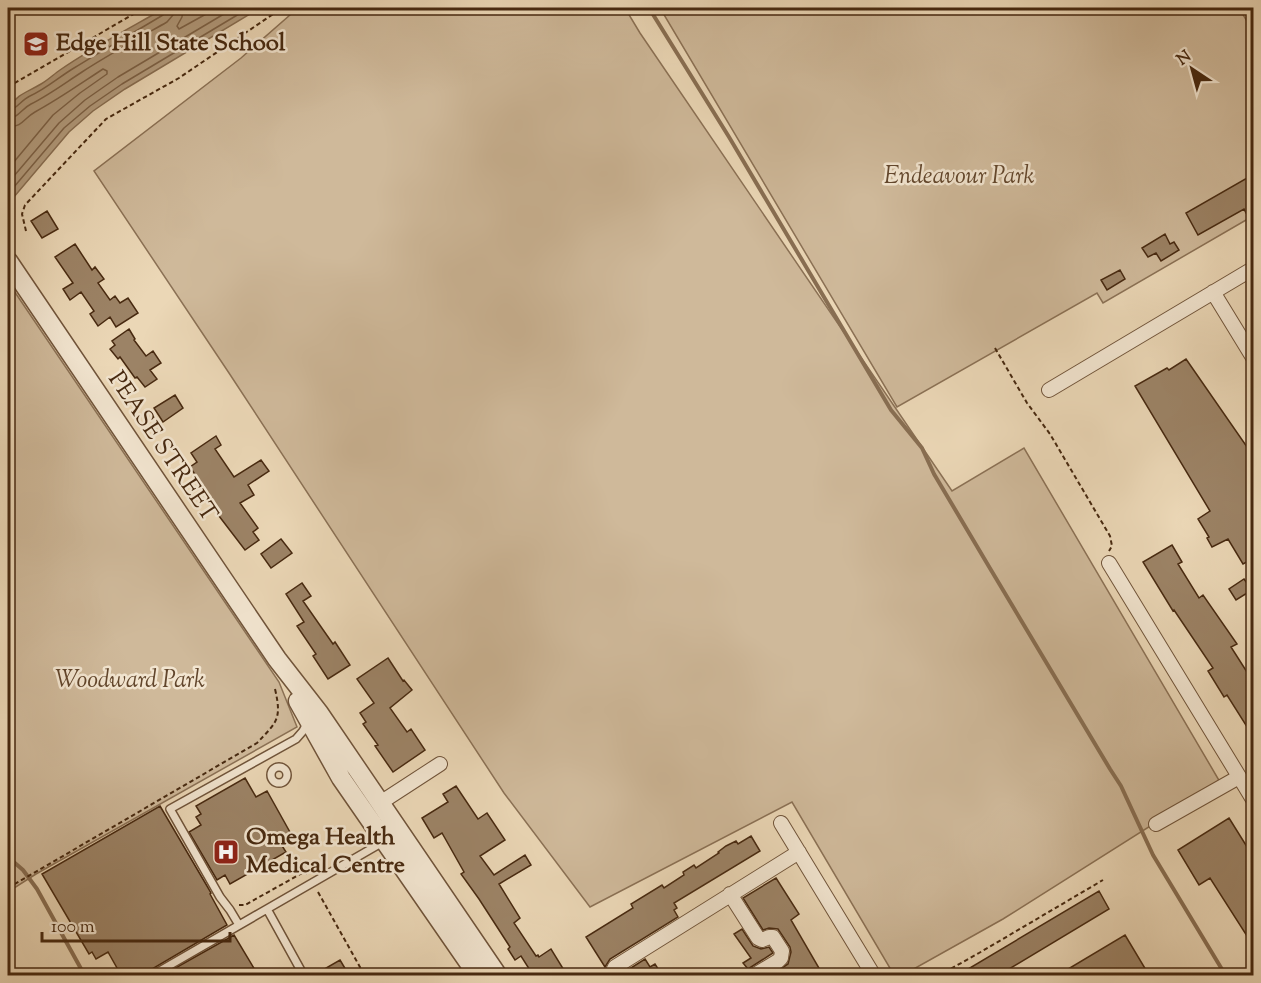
<svg xmlns="http://www.w3.org/2000/svg" width="1261" height="983" viewBox="0 0 1261 983" font-family="'Sorts Mill Goudy',serif">
  <style>
    .green { fill: #cfb99a; stroke: #8b7155; stroke-width: 1.5 }
    .water { fill: #b39c7e; stroke: #886e52; stroke-width: 1.5 }
    .lines { fill: none; stroke-linecap: round; stroke-linejoin: round }
    .shore { stroke: #7d6247; stroke-width: 1.5 }
    .stream { stroke: #886e52; stroke-width: 4 }
    .building { fill: #9c8366; stroke: #472910; stroke-width: 1.5 }
    .service-casing { stroke: #70543a; stroke-width: 10 }
    .minor-casing { stroke: #70543a; stroke-width: 16 }
    .tertiary-casing { stroke: #70543a; stroke-width: 21 }
    .path { stroke: #472910; stroke-width: 2; stroke-dasharray: 4.5 3; stroke-linecap: butt }
    .service { stroke: #f2e5d0; stroke-width: 7 }
    .minor { stroke: #f2e5d0; stroke-width: 14 }
    .tertiary { stroke: #f2e5d0; stroke-width: 18 }
    .labels { text-anchor: middle; dominant-baseline: central; stroke-width: 5; stroke-linejoin: round; paint-order: stroke }
    .poi-label { font-size: 24px; font-weight: bold; fill: #472910; stroke: #f2e5d0; text-anchor: start }
    .park-label { font-size: 24px; font-style: italic; fill: #62462c; stroke: #f2e5d0 }
    .street-label { font-size: 24px; fill: #472910; stroke: #f2e5d0 }
  </style>
  <rect width="100%" height="100%" fill="#ebd7b6"/>
  <filter id="stains"><feTurbulence type="fractalNoise" baseFrequency=".00333" numOctaves="4"/><feColorMatrix values="0 0 0 0 .2 0 0 0 0 .09 0 0 0 0 .02 0 0 0 .5 -.17"/></filter>
  <radialGradient id="worn" r=".72"><stop offset=".6" stop-color="#630" stop-opacity="0"/><stop offset="1" stop-color="#630" stop-opacity=".3"/></radialGradient>
  <path class="green" d="M298,8H625L640,33L952,491L1024,448L1220,782L1003,919L903,975H894L792,802L590,907L504,793L229,373L94,171L241,58Z
    M660,8H1239L1253,31V216L1103,303L1097,293L897,407Z
    M8,282L279,682L297,727L36,874L8,892Z"/>
  <path class="water" d="M165,8H260L125,89L93,111L69,132L8,204V108C19,93 26,93 41,84C48,80 54,74 60,70C93,47 130,28 165,8Z"/>
  <g class="lines">
    <path class="shore" d="M183,8L182,17L177,26L179,29L217,8
      M8,111C16,110 21,100 30,96C46,89 59,77 74,68C103,50 133,33 163,15L166,12V8
      M8,118C19,118 21,109 31,104C49,95 65,83 82,72C110,54 139,38 167,22L173,15L174,8
      M8,127C23,127 24,118 35,112C59,99 80,84 103,69L107,71V74L80,93L53,115L8,169
      M8,183L59,123L85,100L118,77L234,8
      M8,194L64,128L90,106L122,84L249,8"/>
    <path class="stream" d="M649,8L729,137L891,410L922,448L934,474L991,570L1110,769L1121,786L1153,855L1226,976
      M8,857L23,870L37,889L85,976"/>
  </g>
  <path class="building" d="M1254,174V208L1246,213L1244,209L1198,235L1186,213Z
    M47,211L58,229L42,238L31,221Z
    M1165,234L1170,244L1174,242L1179,250L1161,261L1156,253L1148,257L1142,248Z
    M75,244L92,270L95,267L104,279L98,283L110,300L115,296L120,303L128,298L138,313L116,327L110,317L98,326L90,314L94,311L81,292L70,300L63,289L73,283L55,257Z
    M1120,270L1125,279L1107,290L1101,280Z
    M129,329L135,339L134,340L146,356L153,351L161,363L150,370L157,379L145,387L137,377L135,378L120,357L118,359L110,349L115,345L112,341Z
    M1186,359L1254,457V558L1243,564L1228,539L1212,547L1207,538L1209,537L1198,519L1210,511L1135,386L1167,368L1169,370Z
    M175,395L183,408L163,422L154,408Z
    M216,436L221,445L215,449L234,477L261,460L269,471L248,485L254,495L240,503L258,528L253,532L259,540L245,550L219,516L210,502L212,500L190,467L197,462L191,453Z
    M281,539L292,553L271,568L261,554Z
    M1172,545L1182,562L1178,564L1199,598L1203,595L1237,644L1231,647L1254,683V738L1227,695L1224,697L1208,671L1213,668L1174,610L1173,611L1143,562Z
    M1244,579L1252,590L1236,600L1229,589Z
    M302,583L311,596L303,601L333,644L335,642L350,665L328,679L313,656L316,654L297,626L304,622L286,594Z
    M388,658L403,681L404,680L412,690L390,708L407,732L411,729L425,750L393,772L375,746L378,745L363,724L366,722L360,713L374,703L357,679Z
    M245,778L256,797L267,791L291,834L279,841L286,852L230,884L225,875L217,880L189,832L201,825L196,817L201,814L196,806Z
    M456,786L478,819L487,813L505,840L480,856L494,875L525,855L531,865L499,884L520,918L514,923L536,956L538,955L539,957L551,949L567,975H533L521,956L515,960L508,949L510,947L479,899L461,874L464,872L442,833L434,838L422,818L448,802L443,794Z
    M160,806L207,886L211,893L210,894L227,925L142,975H121L108,952L96,959L92,952L89,954L42,874Z
    M1229,818L1254,858V947L1210,878L1199,885L1178,850Z
    M751,836L760,851L674,903L677,908L674,910L678,917L610,959L605,967L586,937L633,908L631,904L662,885L664,888L684,875L683,872L694,865L696,868L719,853L718,852L726,846L736,841L738,844Z
    M776,878L799,914L791,920L823,975H771L788,964L791,952L790,947L778,929L769,928L763,930L743,898Z
    M1099,891L1109,909L999,975H958Z
    M742,929L753,946L761,949L769,947L773,953L748,969L743,963L751,958L734,934Z
    M234,935L258,975H173L170,971Z
    M1125,935L1149,975H1058Z
    M645,959L650,967L655,964L662,975H623V973Z
    M340,960L349,975H314Z"/>
  <g class="lines">
    <g class="service-casing">
      <path id="service" d="M271 775a8 8 0 1 1 16 0a8 8 0 1 1-16 0Z
        M239,925L230,910L220,897L170,809L296,739L303,731L308,722
        M151,976L267,909
        M304,976L267,909L383,842"/>
    </g>
    <g class="minor-casing">
      <path id="minor" d="M1213,292L1254,359
        M1049,390L1254,268
        M1109,563L1254,801
        M380,803L440,764
        M781,823L874,976
        M1156,824L1239,777
        M730,894L758,938L762,940L769,937H773L782,951L781,958L778,961L753,976
        M614,976L613,971L615,967L799,852"/>
    </g>
    <g class="tertiary-casing">
      <path id="tertiary" d="M8,261L277,659L319,713L498,976
        M298,701L341,778L478,976"/>
    </g>
    <path class="path" d="M8,87L144,8
      M26,231L22,214L25,205L106,119L179,78L282,8
      M995,348L1027,403L1050,434L1110,536L1112,546L1109,551
      M8,888L257,743C277,722 282,719 275,689
      M318,892L365,976
      M239,905H245L304,872L307,874
      M938,976L979,953L1103,880"/>
    <use href="#service" class="service"/>
    <use href="#minor" class="minor"/>
    <use href="#tertiary" class="tertiary"/>
  </g>
  <defs>
    <g id="school-square" transform="scale(1.35)"><rect x="-9" y="-9" width="18" height="18" rx="4" fill="#8f2418" stroke="#f2e5d0"/><path d="M0-5L7-2L0 1L-7-2ZM-4 1L0 2.5L4 1V4Q0 6-4 4Z" fill="#fff"/></g>
    <g id="hospital-square" transform="scale(1.35)"><rect x="-9" y="-9" width="18" height="18" rx="4" fill="#8f2418" stroke="#f2e5d0"/><path d="M-5-5h3v3.5h4V-5h3V5h-3V1.5h-4V5h-3Z" fill="#fff"/></g>
  </defs>
  <g fill-rule="evenodd">
    <use href="#school-square" x="36" y="44"/>
    <use href="#hospital-square" x="226" y="852"/>
  </g>
  <g class="labels">
    <g class="poi-label">
      <text x="56" y="44">Edge Hill State School</text>
      <text x="246" y="838">Omega Health<tspan x="246" dy="28">Medical Centre</tspan></text>
    </g>
    <g class="park-label">
      <text x="959" y="177">Endeavour Park</text>
      <text x="130" y="681">Woodward Park</text>
    </g>
    <g class="street-label">
      <text transform="translate(162 447) rotate(56)">PEASE STREET</text>
    </g>
  </g>
  <rect width="1261" height="983" fill="none" stroke="#ebd7b6" stroke-width="30"/>
  <rect x="9" y="9" width="1243" height="965" fill="none" stroke="#472910" stroke-width="3"/>
  <rect x="15" y="15" width="1231" height="953" fill="none" stroke="#472910" stroke-width="1.5"/>
  <g transform="translate(1192 69) rotate(324)" stroke="#f2e5d0" stroke-width="4.5" paint-order="stroke">
  <path d="M0-4.5L10 22L0 15L-10 22Z" fill="#472910"/>
  <text y="-9" font-size="16" font-weight="bold" text-anchor="middle" fill="#472910">N</text>
  </g>
  <path d="M42 932v9h188v-9" fill="none" stroke="#472910" stroke-width="3"/>
  <text x="51" y="932" font-size="18" fill="#472910" stroke="#f2e5d0" stroke-width="4.5" paint-order="stroke">100 m</text>
  <rect width="100%" height="100%" filter="url(#stains)"/>
  <rect width="100%" height="100%" fill="url(#worn)"/>
</svg>
